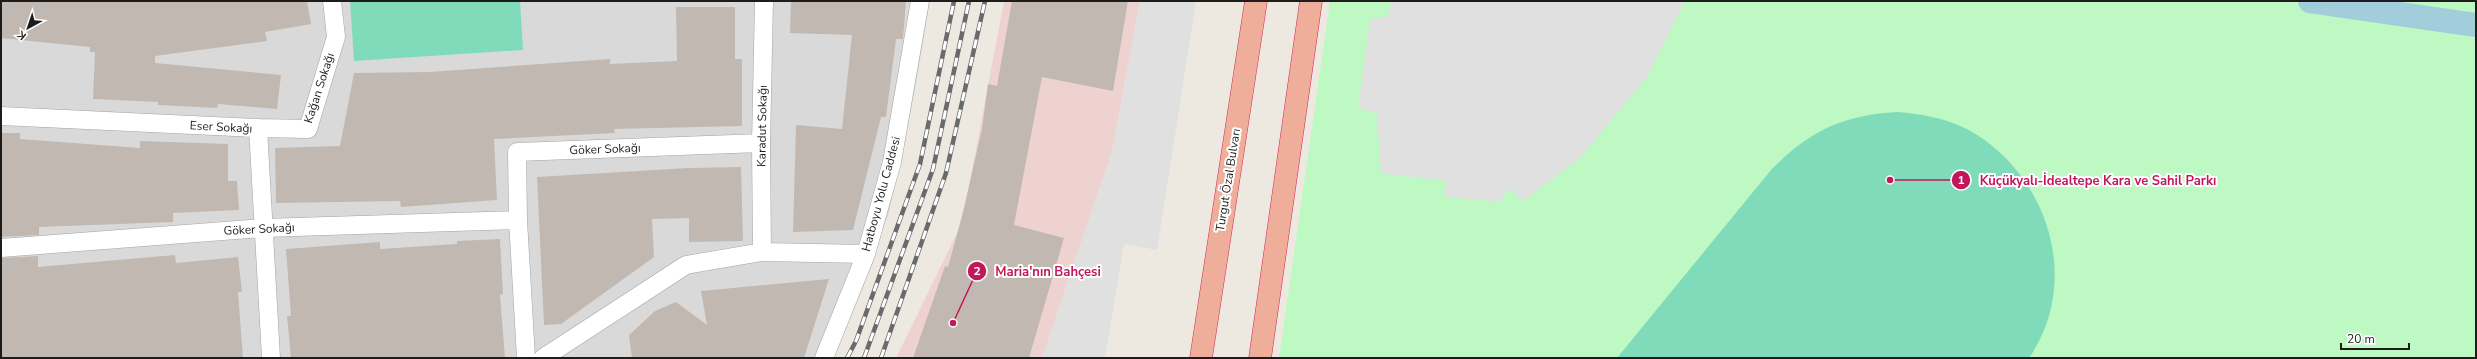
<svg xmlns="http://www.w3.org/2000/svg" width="2477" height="359" viewBox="0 0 2477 359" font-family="'Nunito Sans',sans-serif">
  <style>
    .residential { fill: #dad9d9 }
    .commercial { fill: #eed2d0 }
    .park { fill: #bef8c3 }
    .pitch { fill: #80dbba }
    .parking { fill: #e0e0e0 }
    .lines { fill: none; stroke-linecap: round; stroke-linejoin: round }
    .canal { stroke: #a2cdda; stroke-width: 24 }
    .building { fill: #c1b9b1 }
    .minor-casing { stroke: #a3a3a3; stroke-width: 19 }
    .trunk-casing { stroke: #d3275f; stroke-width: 23 }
    .minor { stroke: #fff; stroke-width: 18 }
    .trunk { stroke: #efae9a; stroke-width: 22 }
    .rail-casing { stroke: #6a6a6a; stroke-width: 4.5 }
    .rail { stroke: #fff; stroke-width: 3; stroke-dasharray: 9; stroke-linecap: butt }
    .labels { text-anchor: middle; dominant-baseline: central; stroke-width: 4; stroke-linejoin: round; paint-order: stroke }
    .street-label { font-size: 12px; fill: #1c1c1c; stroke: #fff }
    .leader { fill: none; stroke: #c2185b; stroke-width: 1.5 }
    .callout-dot { fill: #c2185b; stroke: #fff; stroke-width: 1.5 }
    .mark-label { font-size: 12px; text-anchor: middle; font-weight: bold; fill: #fff }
    .callout-label { font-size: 13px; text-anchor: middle; font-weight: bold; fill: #c2185b; stroke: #fff; stroke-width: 4; stroke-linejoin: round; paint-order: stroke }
  </style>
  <rect width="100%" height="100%" fill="#ede9e1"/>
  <path class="residential" d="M1,1H930L915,90L889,213L833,358H1Z"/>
  <path class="commercial" d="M1004,1H1140L1112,152L1042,358H896L962,223Z"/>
  <path class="park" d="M1330,1H2476V358H1279Z"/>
  <path class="pitch" d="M350,1H520L523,50L354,61Z
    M1897,112C1921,114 1945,118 1967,129C2047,172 2083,280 2029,358H1617L1771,170C1809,131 1843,115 1897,112Z"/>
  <path class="parking" d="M1140,1H1196L1157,250L1124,244L1105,358H1042L1112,152Z
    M1391,1H1685L1647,77L1579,159L1523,201L1509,188L1500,202L1446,197L1445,181L1381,173L1377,114L1358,108L1370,19L1389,16Z"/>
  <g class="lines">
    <path class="canal" d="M2310,1L2476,25"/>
  </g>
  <path class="building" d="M1,1H307L311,24L265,32L267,41L155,56V63L281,75L277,109L218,104L217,108L158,105V102L93,99L95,52H90V47L1,38Z
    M791,1H906L903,39H896L886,117H881L853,230L793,232L796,125L842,129L852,35L790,33Z
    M1012,1H1128L1113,91L1042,77L1014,225L1064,238L1029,358H913L945,266L948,267L963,212L982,129L988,84L997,86Z
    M676,7H735V59H742V126L614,129L615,133L494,139L497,200L401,207L400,201L276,203L275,148L340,146L354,73L430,72L610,59V64L677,61Z
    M1,133H20V139L140,148V141L228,144V181H237L239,210L173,213V222L39,227V235L1,237Z
    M741,167L743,241L689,242V218L652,219L654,257L561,324L544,325L537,177L688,168Z
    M500,239L503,294L500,295L505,358H291L287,316H291L286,249L380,242V249L457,244V241Z
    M175,255L176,263L238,257L242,292H238L243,358H1V258L38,256V267Z
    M829,279L804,358H632L629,335L655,311L676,302L707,325L701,291Z"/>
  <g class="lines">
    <g class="minor-casing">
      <path id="minor" d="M1,116L258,128L271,358
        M258,128L308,129L336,37L332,1
        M1,248L263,228L518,220
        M762,252L761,143L764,1
        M526,358L518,220L517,152L761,143
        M543,358L686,265L762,252L866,254
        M824,358L866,254L892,162L920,1"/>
    </g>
    <g class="trunk-casing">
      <path id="trunk" d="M1201,358L1256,1
        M1260,358L1311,1"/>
    </g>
    <use href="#minor" class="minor"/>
    <use href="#trunk" class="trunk"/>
    <g class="rail-casing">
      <path id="rail" d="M847,358L856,341L920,164L954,1
        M864,358L933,169L969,1
        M881,358L946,173L985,1"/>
    </g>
    <use href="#rail" class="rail"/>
  </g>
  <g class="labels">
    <g class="street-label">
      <text transform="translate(319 88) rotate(-72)">Kağan Sokağı</text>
      <text transform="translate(762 126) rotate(-89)">Karadut Sokağı</text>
      <text transform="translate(221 127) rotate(3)">Eser Sokağı</text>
      <text transform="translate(605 149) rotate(-2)">Göker Sokağı</text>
      <text transform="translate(1228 180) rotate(-81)">Turgut Özal Bulvarı</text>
      <text transform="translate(881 194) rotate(-75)">Hatboyu Yolu Caddesi</text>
      <text transform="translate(259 229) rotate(-3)">Göker Sokağı</text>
    </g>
  </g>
  <path class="leader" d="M1890 180L1961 180M953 323L977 271"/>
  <g class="callout-dot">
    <circle cx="1890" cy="180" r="4"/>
    <circle cx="953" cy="323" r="4"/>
    <circle cx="1961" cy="180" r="10"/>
    <circle cx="977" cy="271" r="10"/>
  </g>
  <g class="mark-label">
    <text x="1961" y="184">1</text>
    <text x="977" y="275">2</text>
  </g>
  <g class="callout-label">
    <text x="2098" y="185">Küçükyalı-İdealtepe Kara ve Sahil Parkı</text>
    <text x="1048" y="276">Maria'nın Bahçesi</text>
  </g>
  <rect width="2477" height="359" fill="none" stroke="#1c1c1c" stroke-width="4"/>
  <g transform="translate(28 28) rotate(220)" stroke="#ffffff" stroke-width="3" paint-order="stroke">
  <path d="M0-3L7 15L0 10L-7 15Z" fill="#1c1c1c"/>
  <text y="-6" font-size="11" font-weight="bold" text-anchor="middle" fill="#1c1c1c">K</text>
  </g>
  <path d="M2341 343v6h68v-6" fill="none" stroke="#1c1c1c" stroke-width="2"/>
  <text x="2347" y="343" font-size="12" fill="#1c1c1c" stroke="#ffffff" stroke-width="3" paint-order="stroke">20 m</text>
</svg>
